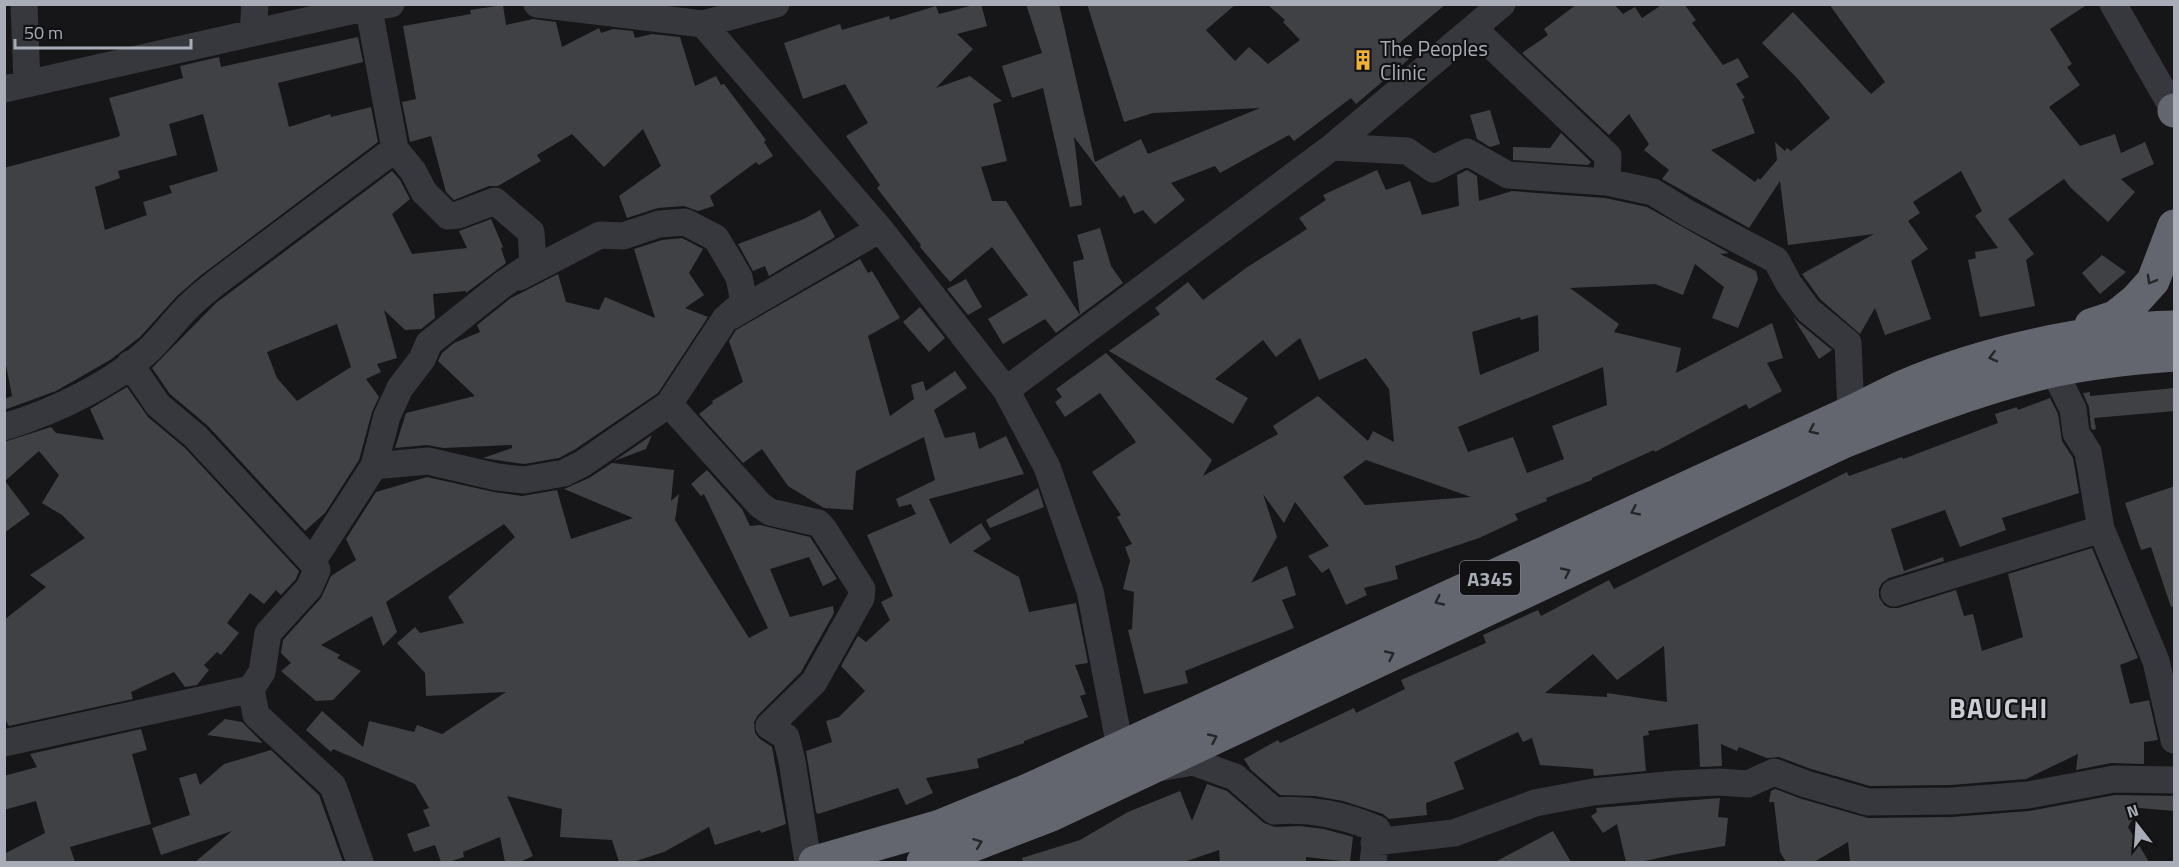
<svg xmlns="http://www.w3.org/2000/svg" width="2179" height="867" viewBox="0 0 2179 867" font-family="'Titillium Web',sans-serif">
  <style>
    .building { fill: #404145; fill-rule: evenodd }
    .lines { fill: none; stroke-linecap: round; stroke-linejoin: round }
    .minor { stroke: #37383d; stroke-width: 27 }
    .highway { stroke: #63666e; stroke-width: 33 }
    .oneway { stroke: #26262a }
    .labels { text-anchor: middle; dominant-baseline: central; stroke-width: 4.5; stroke-linejoin: round; paint-order: stroke }
    .shield { fill: #111113; stroke: #7b7e86; stroke-width: 1.5 }
    .shield-label { font-size: 20px; font-weight: bold; fill: #a8adb8 }
    .poi-label { font-size: 21px; fill: #a8adb8; stroke: #111113; text-anchor: start }
    .district-label { font-size: 27px; font-weight: bold; letter-spacing: 1.5px; fill: #c9ccd4; stroke: #111113 }
  </style>
  <rect width="100%" height="100%" fill="#161618"/>
  <path class="building" d="M978,4H981L987,26L957,34L973,49L936,88L970,76L1002,101L993,104L1007,161L981,167L992,201H1006L1080,315L1056,333L1045,319L1003,344L988,319L1028,295L992,247L950,282L920,247L921,245L877,188L880,185L846,136L868,123L845,84L803,99L784,43L840,24L842,30L889,16L890,20L936,6L939,14Z
    M1026,4H1059L1095,162L1141,139L1148,154L1260,108L1153,113L1124,122L1087,4H1236L1206,30L1235,61L1249,47L1268,64L1300,40L1283,22L1285,20L1267,4H1446L1397,45L1409,59L1356,104L1351,98L1294,141L1289,135L1220,173L1215,166L1171,183L1185,200L1155,224L1143,210L1134,214L1124,195L1120,198L1074,137L1082,205L1070,207L1043,88L1012,98L1002,66L1042,53Z
    M1577,4H1614L1623,14L1635,7L1642,18L1663,4H1684L1696,20L1692,23L1723,65L1738,58L1749,77L1736,84L1745,98L1742,99L1755,133L1711,150L1755,182L1758,178L1760,180L1777,160L1775,142L1785,151L1787,148L1791,151L1830,118L1797,78L1762,43L1793,12L1871,94L1885,82L1829,4H2088L2050,29L2072,64L2067,67L2080,85L2049,107L2080,146L2115,134L2121,153L2145,142L2154,164L2121,179L2135,192L2108,222L2070,187L2064,179L2008,219L2034,254L2026,260L2035,306L1980,317L1968,260L1976,258L1975,252L1998,248L1975,216L1982,211L1961,171L1913,202L1920,213L1908,221L1928,249L1911,261L1931,319L1885,335L1875,308L1860,334L1820,299L1802,274L1874,234L1788,245L1780,181L1749,228L1662,179L1669,170L1644,150L1649,144L1629,114L1609,135L1522,53L1548,35L1544,29Z
    M503,5L506,25L533,19L556,22L562,47L599,28L601,33L613,29L633,31L635,38L652,34L680,37L695,86L716,76L721,85L724,84L766,140L764,142L773,156L759,165L756,162L710,196L714,206L698,211L684,206L658,208L627,218L619,196L661,166L643,129L604,167L572,134L537,155L541,161L498,186H489L454,200L446,192L431,136L410,142L402,102L416,99L403,26L471,14L470,10Z
    M358,37L363,62L278,83L289,127L330,114L331,117L371,107L378,142L200,276L177,296L140,337L110,360L56,391L4,410V399L12,396L4,355V168L118,137L120,135L109,98L183,78L180,66L219,57L221,67ZM203,114L218,171L169,186L172,193L143,202L147,215L105,230L95,187L120,178L118,171L177,155L169,124Z
    M1490,110L1500,144L1490,147L1477,139L1470,115Z
    M1561,133L1591,162L1588,165L1513,160V147L1550,148Z
    M1377,170L1386,190L1410,181L1422,215L1459,206L1457,175L1467,170L1477,176L1479,201L1512,191L1605,198L1647,207L1729,253L1720,254L1756,271L1758,279L1738,328L1712,318L1724,287L1695,264L1683,295L1655,284L1570,288L1619,324L1614,332L1681,348L1676,373L1772,323L1783,358L1767,363L1782,391L1749,409L1746,404L1655,452L1654,450L1592,478V480L1546,498L1547,501L1515,514L1518,520L1479,538L1395,566L1398,579L1364,588L1367,595L1346,605L1329,568L1322,573L1308,556L1329,546L1295,502L1284,523L1263,494L1277,537L1251,583L1287,566L1296,595L1282,600L1294,628L1185,671L1188,683L1144,694L1128,630L1132,629L1134,592L1123,589L1130,561L1125,547L1132,544L1117,517L1121,515L1092,472L1136,442L1100,393L1065,417L1055,402L1062,397L1056,389L1106,353L1212,460L1203,476L1278,434L1273,426L1318,396L1368,441L1373,431L1394,442L1389,389L1366,358L1319,380L1300,338L1276,357L1263,340L1215,379L1248,398L1233,424L1109,351L1160,314L1155,308L1188,282L1203,300L1246,268L1307,229L1299,218L1326,200L1323,195ZM1538,315L1539,351L1480,375L1472,332L1520,317L1521,320ZM1603,367L1607,405L1552,426L1564,459L1527,473L1513,437L1468,452L1458,427ZM1366,460L1471,497L1365,505L1343,477Z
    M392,171L400,180L410,199L392,214L412,254L467,248L459,231L491,219L503,247L501,248L506,263L466,293V291L433,294L435,318L421,329L405,330L384,310L397,358L377,364L381,372L366,379L379,397L372,412L359,460L325,513L305,531L208,426L170,394L152,368L216,303ZM337,324L351,367L297,401L277,378L267,352Z
    M820,210L835,237L769,276L765,266L753,271L738,244L804,219Z
    M1100,228L1111,266L1123,283L1080,315L1073,262L1084,259L1077,235Z
    M682,238L703,249L689,273L704,295L685,308L708,317L658,393L574,450L559,458L524,464L483,458L512,448V445L443,448L427,445L395,448L406,413L475,396L438,361L442,353L454,343L480,332L477,325L511,298L558,274L566,302L599,310L605,297L655,318L634,249L662,240Z
    M2102,255L2126,272L2100,294L2082,273Z
    M860,259L868,273L872,271L900,318L868,336L890,416L914,399L911,385L923,381L926,391L955,371L967,388L934,410L945,438L975,432L979,449L1006,436L1024,474L929,499L950,544L981,523L991,539L973,551L1019,577L1029,612L1076,603L1088,663L1075,665L1086,694L1080,696L1088,717L1024,741V743L977,759L979,768L926,778L933,793L906,805L898,788L818,814L816,812L806,751L832,742L826,721L839,717L865,691L841,666L858,636L866,642L890,620L881,602L893,596L867,535L916,514L911,504L899,507L896,499L935,480L924,437L856,471L853,510L824,508L788,486L762,449L743,463L699,414L713,403L712,401L743,382L729,341L736,330Z
    M966,279L982,307L968,315L947,289Z
    M920,307L945,338L929,352L903,322Z
    M1793,317L1798,322L1832,350L1819,359Z
    M127,387L148,417L185,448L299,571L296,579L281,595L276,590L264,604L250,593L227,623L239,633L221,655L217,652L204,665L209,670L197,685L185,687L174,672L131,692L133,699L9,726L4,718V620L46,587L30,575L85,538L62,515L42,503L59,475L39,451L5,481L30,514L4,533V442L51,427L56,433L104,440L90,409Z
    M2175,388V411L2094,418L2096,429L2093,430L2091,428L2089,407L2083,393L2090,392V396Z
    M2050,398L2058,414L2062,441L2073,458L2079,493L2002,518L2006,530L1960,547L1945,510L1891,529L1904,571L1943,557L1944,561L1889,578L1882,583L1879,589V597L1884,605L1890,608H1898L1956,590L1964,616L1973,614L1982,651L2023,637L2008,574L2092,548L2138,658L2120,665L2130,704L2149,700L2158,740L2144,742V764L2111,763L2076,770L2078,754L2026,779L1951,785L1870,786L1811,769L1779,757L1767,758L1739,747L1737,751L1721,744L1722,766L1700,767L1698,724L1648,731L1649,735L1643,736L1646,771L1594,776L1593,769L1540,765L1532,738L1523,742L1518,732L1454,762L1464,789L1426,803L1427,815L1389,819L1383,814L1343,801L1315,796L1280,795L1251,770L1244,759L1278,740L1280,743L1354,708L1356,713L1405,689L1401,680L1486,643L1483,635L1538,610L1541,616L1609,580L1614,589L1847,472L1849,476L1902,457L1903,459L1998,423L1995,414L2017,407L2018,410ZM1664,646L1667,702L1607,693V697L1545,693L1593,654L1617,680Z
    M652,435L646,449L614,461Z
    M612,463L674,470L671,501L679,494L675,520L749,638L768,628L704,494L701,496L691,484L707,470L742,509L750,526L760,525L810,537L837,579L823,586L809,557L770,569L790,617L833,606L834,613L801,672L758,715L754,722L755,733L760,739L772,747L786,824L761,833L760,830L715,845L709,827L664,852L633,862H619L612,840L560,837L562,809L507,796L533,856L520,862H505L500,837L463,852L464,857L449,862H441L435,845L414,852L407,834L430,826L423,810L429,808L415,784L333,749L331,752L306,730L322,711L363,747L369,721L414,732L417,725L442,734L506,692L426,696L425,673L397,643L415,627L420,633L464,623L448,597L515,537L504,524L386,602L397,632L383,646L372,616L321,645L340,655L337,658L361,671L333,700L316,701L281,671L291,663L281,653L283,640L321,598L331,576L356,560L346,539L376,492L427,477L494,492L522,496L557,490L571,539L633,518L564,489L589,478Z
    M2175,486V606L2171,607L2151,547L2141,550L2125,503Z
    M1038,488L1044,507L990,528L986,520Z
    M225,719L242,722L263,743L207,735Z
    M141,729L147,750L132,754L151,824L70,847L75,862H4V854L45,833L36,801L4,810V776L37,767L30,754Z
    M271,750L319,795L343,862H195L232,831L161,855L152,828L190,815L179,778L196,773L200,785L224,764Z
    M1207,784L1227,791L1264,823L1275,827L1300,826L1324,829L1353,837L1350,862L1306,857V862H1220L1219,850L1184,862H1023L1022,858L1080,840L1128,812L1180,791L1192,821Z
    M1775,789L1802,799L1868,818L1952,817L2029,811L2115,795L2175,796V811L2139,808L2128,827L2149,862H1850L1848,842L1814,862H1786L1780,852L1774,802H1769L1771,791Z
    M1720,798L1718,817L1728,818L1725,846L1677,854L1640,862H1626L1617,824L1603,833L1591,816L1597,812L1596,808Z
    M1553,831L1571,862H1495Z"/>
  <g class="lines">
    <path class="minor" d="M24,4L27,83
      M537,4L703,24L776,4
      M2113,4L2174,110
      M703,24L880,229L1006,390L1047,467L1090,591L1120,747
      M1474,29L1608,156L1607,182
      M253,33L255,4
      M4,89L368,7L391,4
      M1332,147L1407,151L1433,169L1467,152L1508,175L1607,182L1653,192L1689,214L1776,260L1789,284L1808,310L1848,343L1851,412
      M731,316L880,229
      M130,364L158,405L196,437L312,562
      M2054,371L2073,409L2076,433L2088,452L2101,529L2156,661L2174,740
      M1006,390L1332,147L1502,4
      M669,404L760,505L770,512L818,523L823,528L862,589L861,598L814,682L769,726L786,737L792,761L808,862
      M4,427C54,412 113,384 151,348C164,335 175,320 188,307C197,298 207,290 217,282L395,149
      M374,466L428,461L497,477L524,480L564,473L582,464L669,404L725,319L744,302L739,277L716,238L685,222L659,224L623,236L600,235L519,277
      M1894,593L2101,529
      M4,743L251,689
      M1164,767L1193,762L1235,777L1274,811C1311,808 1343,815 1377,829L1373,862
      M1374,842L1454,833L1535,803L1593,792L1676,784L1719,782L1748,784L1774,772L1806,784L1868,802L1952,801L2028,795L2114,779L2174,780
      M360,862L333,786L256,715L251,689L262,672L268,633L309,588L317,570L312,562L374,466L387,416L400,388L422,359L429,343L502,285L533,264L531,232L495,201L458,215L448,216L424,192L413,171L395,149L368,4"/>
    <path class="highway" d="M2174,110V111
      M2091,325L2115,317L2135,301L2153,281L2174,226
      M815,862L940,826L1028,790L1851,412C1868,404 1886,394 1904,386C1983,352 2088,329 2174,327
      M923,862L958,851L1051,815L1841,443C1910,415 1980,388 2052,371C2092,362 2134,358 2174,355"/>
  </g>
  <defs><path id="oneway-chevron" d="M-2-3.5L2.5 0L-2 3.5" fill="none" stroke-width="1.6" stroke-linecap="round" stroke-linejoin="round" transform="scale(1.5)"/></defs>
  <g class="oneway">
    <use href="#oneway-chevron" transform="translate(2151 280) rotate(120)"/>
    <use href="#oneway-chevron" transform="translate(1993 357) rotate(166)"/>
    <use href="#oneway-chevron" transform="translate(1813 430) rotate(155)"/>
    <use href="#oneway-chevron" transform="translate(1635 511) rotate(155)"/>
    <use href="#oneway-chevron" transform="translate(1566 572) rotate(-25)"/>
    <use href="#oneway-chevron" transform="translate(1439 601) rotate(155)"/>
    <use href="#oneway-chevron" transform="translate(1390 655) rotate(-25)"/>
    <use href="#oneway-chevron" transform="translate(1213 738) rotate(-25)"/>
    <use href="#oneway-chevron" transform="translate(978 843) rotate(-21)"/>
  </g>
  <defs>
    <g id="building-bare" transform="scale(1.62)"><path d="M-4-6H4V6H1V3H-1V6H-4ZM-2.5-4.3h1.7v1.8h-1.7ZM.8-4.3h1.7v1.8H.8ZM-2.5-1h1.7V.8h-1.7ZM.8-1h1.7V.8H.8Z" fill="#f2b134" stroke="#111113" stroke-width="2.5" paint-order="stroke"/></g>
  </defs>
  <g fill-rule="evenodd">
    <use href="#building-bare" x="1363" y="60"/>
  </g>
  <g class="labels">
    <rect class="shield" x="1460" y="561" width="60" height="34" rx="4.5"/>
    <g class="shield-label">
      <text x="1490" y="578">A345</text>
    </g>
    <g class="poi-label">
      <text x="1380" y="48">The Peoples<tspan x="1380" dy="24">Clinic</tspan></text>
    </g>
    <g class="district-label">
      <text x="1999" y="707">BAUCHI</text>
    </g>
  </g>
  <rect width="2179" height="867" fill="none" stroke="#a8adb8" stroke-width="12"/>
  <g transform="translate(2137 825) rotate(343)" stroke="#111113" stroke-width="4.5" paint-order="stroke">
  <path d="M0-4.5L10 22L0 15L-10 22Z" fill="#a8adb8"/>
  <text y="-9" font-size="16" font-weight="bold" text-anchor="middle" fill="#a8adb8">N</text>
  </g>
  <path d="M15 39v9h176v-9" fill="none" stroke="#a8adb8" stroke-width="3"/>
  <text x="24" y="39" font-size="18" fill="#a8adb8" stroke="#111113" stroke-width="4.5" paint-order="stroke">50 m</text>
</svg>
